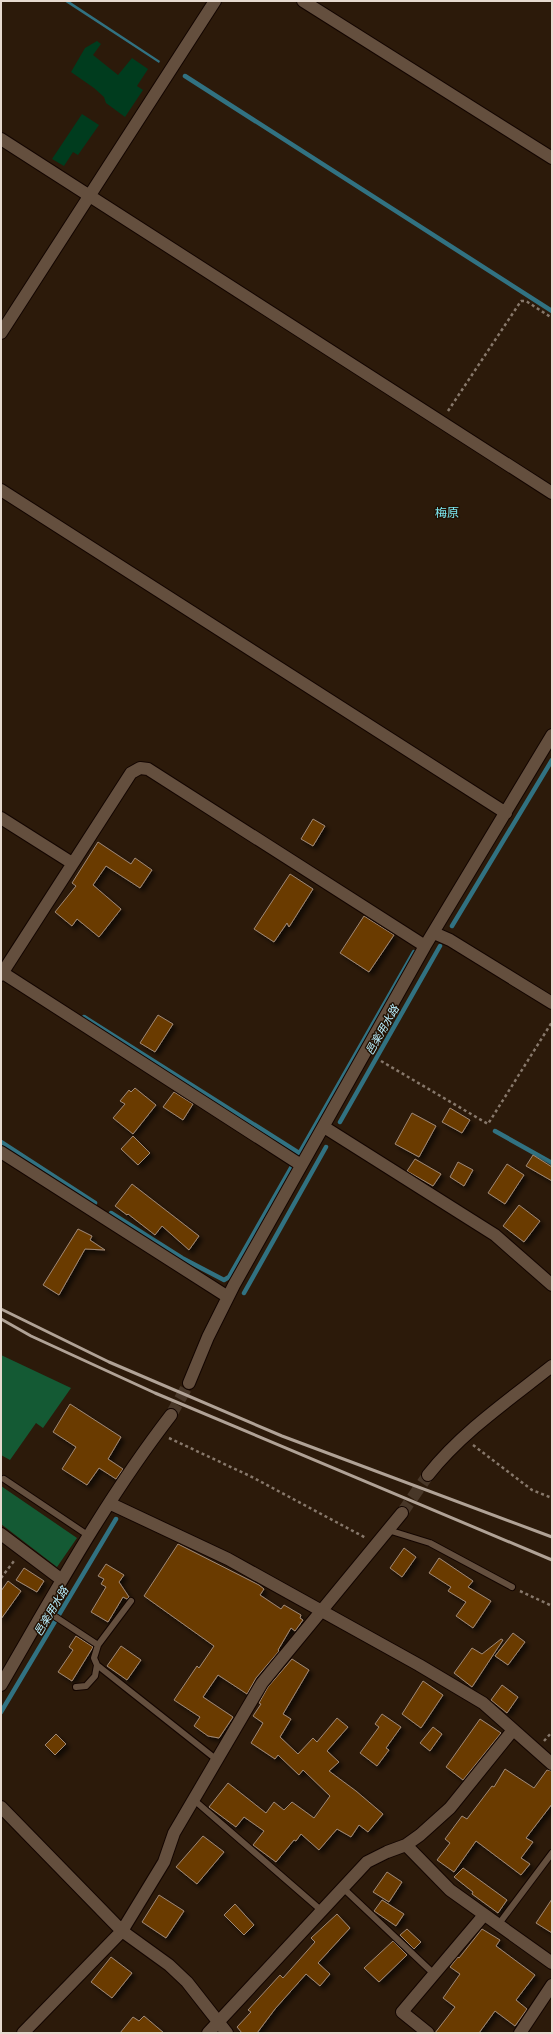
<svg xmlns="http://www.w3.org/2000/svg" width="553" height="2034" viewBox="0 0 553 2034" font-family="'Asap Condensed','Noto Sans JP',sans-serif">
  <style>
    .green { fill: #003c1e }
    .forest { fill: #145a34 }
    .water { fill: #317282 }
    .lines { fill: none; stroke-linecap: round; stroke-linejoin: round }
    .stream { stroke: #317282; stroke-width: 4.5 }
    .building { fill: #6a3a00; stroke: #a08976; filter: url(#shadow) }
    .street-tunnel { stroke: #483728; stroke-width: 12; stroke-dasharray: 12 6; stroke-linecap: butt }
    .lane-casing { stroke: #130500; stroke-width: 8 }
    .street-casing { stroke: #130500; stroke-width: 14 }
    .path { stroke: #87786b; stroke-width: 2.5; stroke-dasharray: 3 3; stroke-linecap: butt }
    .lane { stroke: #644f3e; stroke-width: 6 }
    .street { stroke: #644f3e; stroke-width: 12 }
    .rail { stroke: #b0a296; stroke-width: 3 }
    .labels { text-anchor: middle; dominant-baseline: central; stroke-width: 3; stroke-linejoin: round; paint-order: stroke }
    .water-label { font-size: 11px; font-style: italic; fill: #b8eefd; stroke: #221103 }
    .quarter-label { font-size: 12px; fill: #7ce7f0; stroke: #221103 }
  </style>
  <defs>
    <filter id="shadow"><feDropShadow dx="3.5" dy="3.5" stdDeviation="2" flood-color="#0009"/></filter>
  </defs>
  <rect width="100%" height="100%" fill="#2c1a0a"/>
  <path class="green" d="M97,41L101,44L93,55L118,75L132,58L148,69L137,86L143,90L125,117L106,103L104,97L94,88L71,72L85,48Z
    M82,114L99,125L78,155L73,152L64,166L52,159Z"/>
  <path class="forest" d="M1,1355L71,1388L43,1428L36,1423L10,1460L1,1455Z
    M1,1486L77,1538L57,1567L1,1524Z"/>
  <path class="water" d="M64,1H69L160,61L159,63Z"/>
  <g class="lines">
    <path class="stream" d="M185,76L552,311
      M452,926L552,760
      M84,1017L299,1153
      M340,1122L440,946
      M495,1131L552,1163
      M1,1142L95,1203
      M111,1213L182,1258L224,1280L229,1277L414,952
      M244,1293L326,1147
      M1,1712L116,1519"/>
  </g>
  <path class="building" d="M313,819L325,826L313,846L301,839Z
    M98,842L131,864L135,858L152,870L140,888L106,866L93,885L121,909L99,937L77,919L72,926L55,912L76,886L72,883Z
    M290,874L313,889L289,927L287,923L274,942L254,929Z
    M364,916L394,935L369,972L340,953Z
    M158,1015L173,1024L155,1052L140,1043Z
    M135,1088L156,1105L133,1134L113,1118L125,1104L120,1101L129,1090L131,1092Z
    M174,1092L193,1104L183,1120L163,1107Z
    M450,1108L470,1120L462,1133L442,1122Z
    M412,1113L436,1126L419,1157L395,1144Z
    M133,1136L150,1153L138,1165L121,1149Z
    M533,1155L552,1167V1181L526,1166Z
    M415,1159L441,1174L433,1186L407,1171Z
    M458,1162L473,1170L464,1186L450,1177Z
    M507,1164L524,1175L505,1204L488,1193Z
    M132,1184L199,1236L189,1250L162,1226L155,1235L128,1214L127,1215L115,1206Z
    M519,1205L540,1221L524,1242L503,1226Z
    M78,1229L92,1236L90,1240L105,1250L85,1249L59,1295L43,1285Z
    M70,1404L121,1437L108,1459L123,1469L116,1479L99,1468L87,1485L62,1469L76,1447L53,1432Z
    M178,1544L259,1585L264,1589L260,1595L281,1609L284,1605L301,1615L300,1618L303,1620L295,1631L291,1628L278,1650L279,1651L256,1678L247,1694L218,1675L203,1697L233,1717L219,1738L208,1736L194,1726L200,1717L174,1700L197,1666L199,1668L214,1646L144,1596Z
    M404,1548L416,1557L402,1577L390,1568Z
    M439,1558L473,1581L468,1587L491,1601L473,1628L456,1616L466,1602L448,1591L451,1587L429,1573Z
    M106,1564L124,1575L119,1582L129,1597L127,1599L123,1597L108,1622L91,1612L106,1587L101,1584L104,1579L98,1576Z
    M24,1568L44,1581L37,1592L16,1580Z
    M8,1581L21,1591L1,1619V1591Z
    M513,1633L525,1642L508,1665L495,1656Z
    M76,1636L93,1647L72,1681L58,1672L73,1650L69,1647Z
    M501,1639L503,1640L472,1687L454,1673L472,1648L482,1654Z
    M121,1646L141,1660L127,1680L107,1666Z
    M292,1659L309,1670L283,1714L291,1719L280,1737L298,1754L313,1738L317,1742L337,1718L348,1727L327,1751L339,1762L329,1771L356,1791L383,1814L368,1832L359,1825L351,1837L337,1829L319,1850L301,1834L296,1841L294,1840L276,1862L253,1845L264,1831L244,1817L236,1827L209,1807L228,1783L266,1813L274,1802L284,1810L292,1802L314,1818L330,1796L303,1770L299,1775L278,1755L275,1759L251,1743L263,1723L253,1716L261,1704L259,1703L268,1687Z
    M423,1681L443,1695L421,1728L402,1714Z
    M502,1685L518,1697L507,1713L491,1700Z
    M382,1714L401,1727L386,1748L389,1750L377,1766L360,1753L379,1727L375,1724Z
    M480,1719L501,1733L463,1780L446,1767Z
    M433,1727L442,1734L430,1751L420,1743Z
    M56,1734L66,1744L55,1755L45,1745Z
    M505,1769L534,1788L547,1770L552,1771V1804L526,1838L533,1842L521,1858L530,1864L521,1875L476,1841L454,1872L437,1860L450,1843L445,1839L462,1816L467,1819L492,1786L494,1787Z
    M203,1836L224,1852L197,1884L176,1867Z
    M463,1868L507,1900L498,1913L472,1894L473,1892L454,1877Z
    M387,1872L402,1882L389,1902L373,1892Z
    M159,1895L184,1911L166,1938L142,1922Z
    M552,1899V1933L536,1923Z
    M382,1900L404,1914L396,1926L374,1911Z
    M235,1904L254,1925L244,1935L224,1915Z
    M337,1914L350,1928L318,1963L330,1974L320,1986L306,1974L275,2009L257,2033H242L237,2027L251,2012L248,2010L280,1975L283,1978L315,1942L311,1938Z
    M407,1929L421,1942L414,1949L400,1935Z
    M482,1929L500,1940L496,1946L535,1975L516,2000L527,2009L515,2026L495,2011L479,2033H435L455,2007L443,1998L460,1974L450,1967L458,1957L459,1958Z
    M393,1941L407,1955L379,1982L364,1968Z
    M111,1957L132,1973L112,1998L91,1982Z
    M144,2016L164,2033H120L133,2017L139,2021Z"/>
  <g class="lines">
    <path class="street-tunnel" d="M171,1415L189,1383
      M402,1513L428,1475"/>
    <g class="lane-casing">
      <path id="lane" d="M4,1479L89,1536
        M388,1530L430,1543L512,1587
        M45,1610L98,1645L94,1658L97,1665L217,1760
        M98,1645L131,1601
        M76,1687L86,1686L95,1676L97,1665
        M194,1800L322,1911
        M343,1888L434,1974
        M498,1925L552,1853"/>
    </g>
    <g class="street-casing">
      <path id="street" d="M303,1L552,158
        M1,139L552,493
        M1,333L215,1
        M1,490L506,813
        M1,818L72,863
        M434,933L450,940L552,1003
        M3,973L301,1165
        M1,975L131,773L140,768L148,769L425,946
        M324,1127L495,1235L552,1285
        M1,1152L228,1297
        M189,1383L208,1337L234,1285L425,946L552,735
        M428,1475C462,1432 509,1400 552,1366
        M111,1504L228,1559L419,1665L483,1703L552,1764
        M1,1534L62,1580
        M1,1685C54,1594 106,1499 171,1415
        M1,1807L122,1931L169,1965L187,1982L227,2033
        M406,1845L450,1890L552,1963
        M23,2033L122,1931L164,1862L174,1833L262,1683L402,1513
        M208,2033L367,1862L387,1852L406,1845L420,1835L450,1808L513,1730
        M428,2033L402,2012L484,1915
        M520,2033L552,1985"/>
    </g>
    <path class="path" d="M448,411L521,301H526L552,318
      M381,1061L488,1124L552,1022
      M169,1438L252,1477L366,1538
      M473,1445L532,1490L552,1498
      M1,1578L14,1561
      M520,1591L552,1606
      M544,1741L552,1732"/>
    <use href="#lane" class="lane"/>
    <use href="#street" class="street"/>
    <path class="rail" d="M1,1309L109,1362L282,1436L552,1537
      M1,1319L31,1336L155,1393L552,1560"/>
  </g>
  <g class="labels">
    <g class="water-label">
      <text transform="translate(382 1030) rotate(-60)">邑楽用水路</text>
      <text transform="translate(51 1611) rotate(-59)">邑楽用水路</text>
    </g>
    <g class="quarter-label">
      <text x="447" y="513">梅原</text>
    </g>
  </g>
  <rect width="553" height="2034" fill="none" stroke="#e6dad0" stroke-width="4"/>
</svg>
